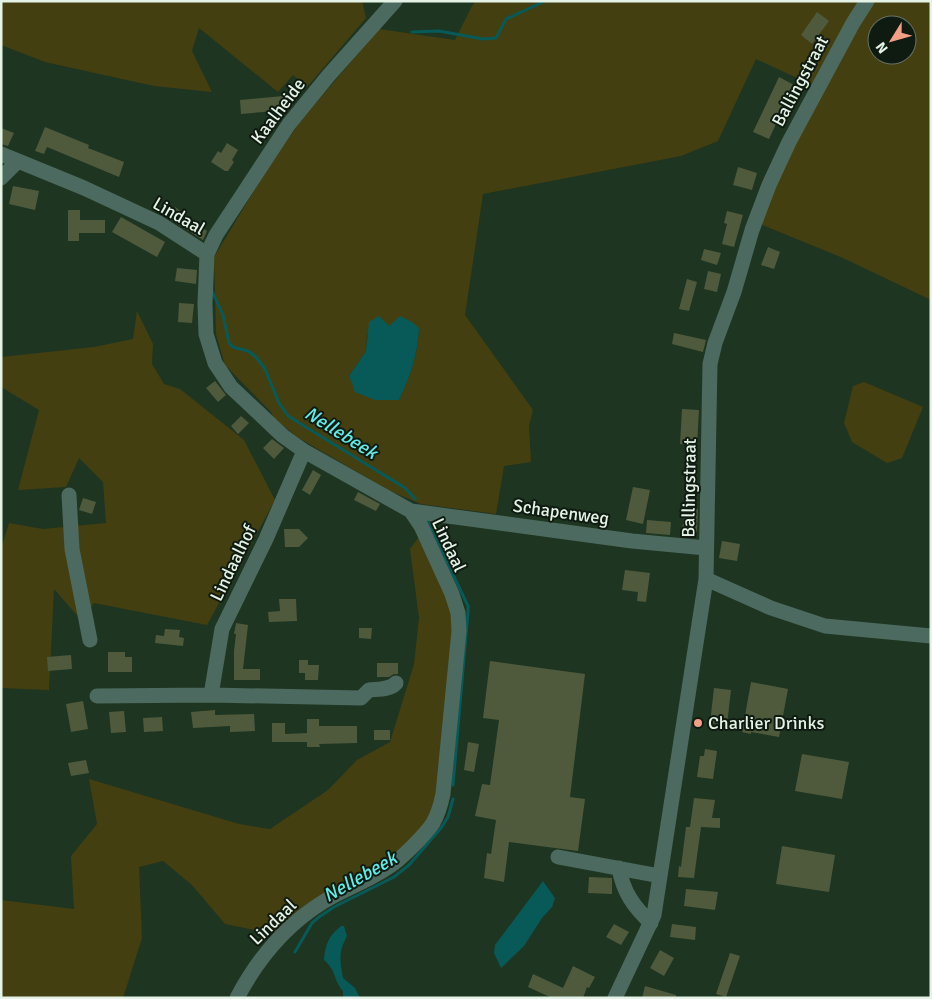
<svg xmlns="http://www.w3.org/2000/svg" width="932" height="999" viewBox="0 0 932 999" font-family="Signika,sans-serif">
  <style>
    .green { fill: #443f10; fill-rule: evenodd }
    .water { fill: #075a58 }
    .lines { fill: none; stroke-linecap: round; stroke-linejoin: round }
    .stream { stroke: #075a58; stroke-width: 3 }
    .building { fill: #4f5a3d }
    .minor { stroke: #4c6a5f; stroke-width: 15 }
    .poi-dot { fill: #f39f86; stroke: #0f1a11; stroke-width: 2 }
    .labels { text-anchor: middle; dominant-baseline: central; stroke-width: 4; stroke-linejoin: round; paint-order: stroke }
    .street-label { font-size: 18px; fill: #e5f3e6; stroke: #0f1a11 }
    .poi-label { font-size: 18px; fill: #e5f3e6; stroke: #0f1a11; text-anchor: start }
    .water-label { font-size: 19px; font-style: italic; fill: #62eae5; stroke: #0f1a11 }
  </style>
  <rect width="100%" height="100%" fill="#1e3521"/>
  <path class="green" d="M1,1H362L366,18L307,87L293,75L278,92L199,28L192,51L212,92L154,86L45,62L1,45Z
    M476,1H931V300L843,258L758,223L812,85L756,59L718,141L681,156L483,194L465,315L533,410L529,426L531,462L504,466L496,514L421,504L390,491L297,437L273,417L271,412L225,365L216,334L214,257L265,173L299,123L379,29L455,40L472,6ZM877,25H907V55H877ZM389,327L419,328C418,353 410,378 399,400H387L349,376L366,351L367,335Z
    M137,311L153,344L152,364L164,384L180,389L244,440L275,500L207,625L94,603L82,621L54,589L49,690L1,688V549L9,523L43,529L106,523L103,482L79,458L66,487L18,490L39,410L1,387V357L94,347L133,339Z
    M864,382L923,407L902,458L887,463L852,442L844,423L853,386Z
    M421,534L455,603L435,817L387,863L279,935L225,924L192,885L163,861L139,867L142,938L123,998H1V900L74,909L71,856L97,824L89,779L239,824L270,829L328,790L357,760L390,742L414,664L419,618L410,549Z"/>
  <path class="water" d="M379,316L389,326L400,316L412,322L419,328C418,353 410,378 399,400H375L355,392L349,376L366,351L369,322Z
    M543,881L555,898L552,907L542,918L524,946L501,968L494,953L495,945Z
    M341,926H344L347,936C338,953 340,960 343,978L355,988L360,998H343V991C333,980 337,971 324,960C325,945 329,935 341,926Z"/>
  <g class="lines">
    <path class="stream" d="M412,32L439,31L483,39L496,38L506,19L545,1
      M212,291L223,315L229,343L233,347L248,351L256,357L265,369L279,403L288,416L405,488L415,499
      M428,522L468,606V612L453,785
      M295,952L312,923L319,917L334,907L394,877L409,865L441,828L448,817L453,799"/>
  </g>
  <path class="building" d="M817,12L829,21L812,44L801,35Z
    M779,77L794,85L769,139L753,132Z
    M283,96L285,110L241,114L240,100Z
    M45,127L89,145L88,148L124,162L119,177L47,147L44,154L35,151Z
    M1,128L14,133L8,146L1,144Z
    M227,143L238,150L232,160L234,162L228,171H225L211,162L218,151L221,153Z
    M738,167L757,173L752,190L733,185Z
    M13,186L39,191L35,210L9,204Z
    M175,207L207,231L203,240L168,218Z
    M68,210H80V220H105V233H79V241H68Z
    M727,211L743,215L734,247L722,244L727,224L724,223Z
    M121,217L165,242L157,257L112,232Z
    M768,247L780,252L774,269L761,265Z
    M704,249L721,253L717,265L701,260Z
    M177,268L197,270L196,284L175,281Z
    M708,271L721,274L717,292L704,289Z
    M687,279L697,282L689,311L679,309Z
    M179,303L194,304L192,323L178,322Z
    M674,333L706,340L703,352L672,344Z
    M215,381L226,395L218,402L206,388Z
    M682,409L699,410L697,446L680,444Z
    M241,416L249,423L238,434L231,426Z
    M272,439L284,448L274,459L263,448Z
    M313,470L321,475L310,495L302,490Z
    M633,487L650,490L643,524L626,520Z
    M358,492L380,504L376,511L354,500Z
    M83,498L96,502L92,514L79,510Z
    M686,506L698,509L697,532L682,529Z
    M647,520L671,522L670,535L646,533Z
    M284,529H299L308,538L299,547H285Z
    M722,541L740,544L737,561L719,558Z
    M625,570L650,573L646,602L637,601L638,592L622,590Z
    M279,599H296L297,621L269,622L268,612L280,611Z
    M236,623L248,625L243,669H260V680H234V651L236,634H234Z
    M359,628H372L371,639L359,638Z
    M165,629L180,630L179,637L184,638L183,646L155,643L156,635L164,636Z
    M108,652H125V657H132V672H108Z
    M71,655L72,669L48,671L47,657Z
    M299,660H308V665H319L318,680H305V673H299Z
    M490,661L585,674L570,797L585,799L578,851L509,842L504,882L484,878L487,853L491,854L496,820L475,816L482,784L490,785L499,720L483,718Z
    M377,663H398V674H394L389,677H377Z
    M751,682L788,689L779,737L751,732V734L742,732Z
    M714,688L731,690L727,725L710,723Z
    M83,701L88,729L71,732L66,704Z
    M215,710V715L254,714L255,731L230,732V726L193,728L191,712Z
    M124,711L126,732L111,733L109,712Z
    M162,717L163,731L144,732L143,718Z
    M307,719H319V726H357V743L319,744L320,747H307V742H272V723H285V734L307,733Z
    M374,730H390V740H374Z
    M468,742L479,744L474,772L464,770Z
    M705,749L717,751L713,779L697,777L700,756H704Z
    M802,754L849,762L842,799L795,791Z
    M86,760L89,773L71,776L68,763Z
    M694,798L715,800L712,818H720V828L701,827L694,878L678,877L679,866L681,867L686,827H690Z
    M782,846L835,855L829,892L776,884Z
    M589,877L612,878V894L588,893Z
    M686,889L718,892L715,910L684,906Z
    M614,924L629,932L621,945L606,937Z
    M672,924L696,927L695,940L670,937Z
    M660,950L674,958L664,976L650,968Z
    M730,953L740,956L726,997L716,994Z
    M573,966L595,977L589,988L587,987L583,998H552L528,987L533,974L563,988Z
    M645,986L676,995V998H642Z"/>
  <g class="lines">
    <path class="minor" d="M1,154L84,188L159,223L207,254
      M1,178L18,161
      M69,495L72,549L90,640
      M411,511L632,541L706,548
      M706,579L771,608L825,626L931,636
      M211,695L361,698L369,690C378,689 390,690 396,683
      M97,696L211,695L222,629L266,539L304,451
      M558,857L660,876
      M619,868C623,892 634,907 651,923
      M237,998C257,960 286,925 323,902C344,889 369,881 390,866C401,859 426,834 433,823C438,814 441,804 443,794L459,631L458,613L452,594L421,526L411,511L304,451L283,436L231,387L215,363L206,334L205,304L207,254L216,235L289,124L329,75L395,1
      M615,998L654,915L706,579L710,364L715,343L734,292L752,230L769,185L789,142L853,23L867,1"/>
  </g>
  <circle class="poi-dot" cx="698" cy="723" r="5"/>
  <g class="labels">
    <g class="street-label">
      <text transform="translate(800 81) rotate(-62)">Ballingstraat</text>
      <text transform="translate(278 111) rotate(-53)">Kaalheide</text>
      <text transform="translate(179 216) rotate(30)">Lindaal</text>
      <text transform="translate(689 488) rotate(-89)">Ballingstraat</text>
      <text transform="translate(561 512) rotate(8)">Schapenweg</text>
      <text transform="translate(449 545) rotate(65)">Lindaal</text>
      <text transform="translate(233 563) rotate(-64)">Lindaalhof</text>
      <text transform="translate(273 922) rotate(-44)">Lindaal</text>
    </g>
    <g class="poi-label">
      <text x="708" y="723">Charlier Drinks</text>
    </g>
    <g class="water-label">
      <text transform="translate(341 433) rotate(32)">Nellebeek</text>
      <text transform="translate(360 877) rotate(-30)">Nellebeek</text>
    </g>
  </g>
  <rect width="932" height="999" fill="none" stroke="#e5f3e6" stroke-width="5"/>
  <g transform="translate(892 40) rotate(233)"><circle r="24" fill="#0f1a11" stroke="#657166"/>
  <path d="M0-4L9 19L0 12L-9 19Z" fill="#f39f86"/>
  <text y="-8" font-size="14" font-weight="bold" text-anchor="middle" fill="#e5f3e6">N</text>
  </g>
</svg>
